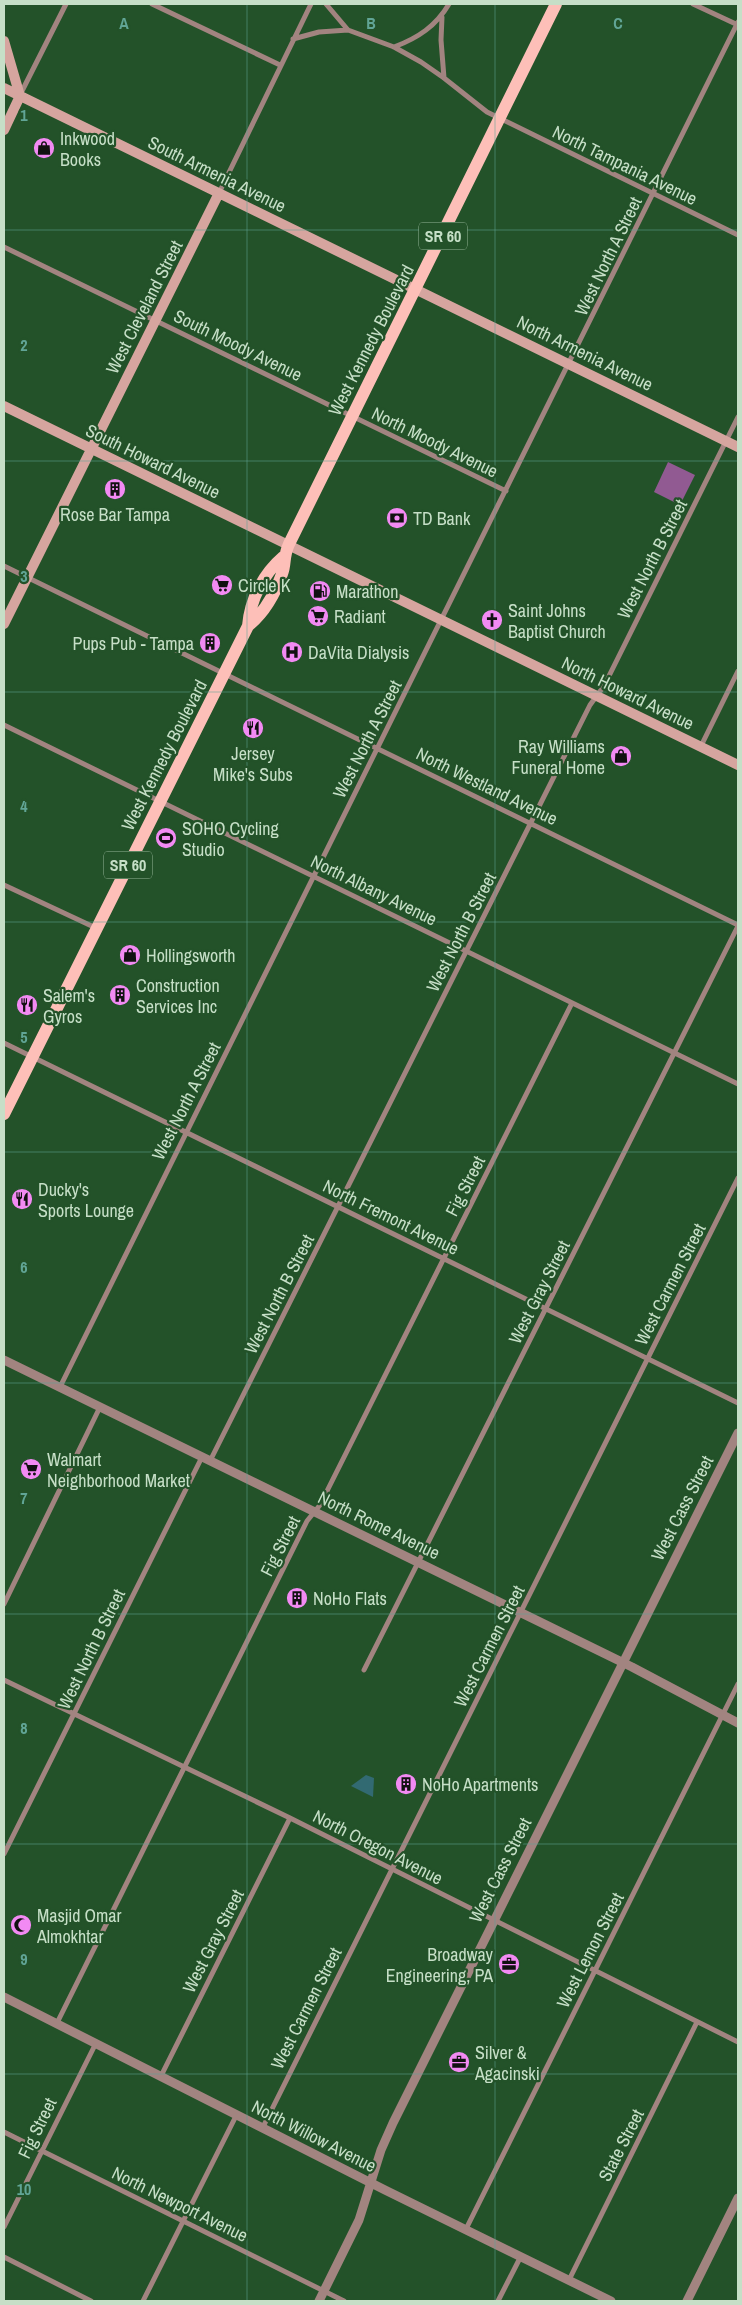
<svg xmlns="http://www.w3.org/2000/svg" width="742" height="2305" viewBox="0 0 742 2305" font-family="'Archivo Narrow',sans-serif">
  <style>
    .green { fill: #915a92 }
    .water { fill: #326a72 }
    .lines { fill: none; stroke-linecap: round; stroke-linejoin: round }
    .minor { stroke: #a28480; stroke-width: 5 }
    .tertiary { stroke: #a28480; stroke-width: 9 }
    .secondary { stroke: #d6a59f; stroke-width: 10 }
    .primary { stroke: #fdbfb8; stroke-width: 12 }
    .grid { fill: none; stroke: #61a596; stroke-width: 1; stroke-opacity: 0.55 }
    .labels { text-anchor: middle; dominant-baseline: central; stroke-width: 4.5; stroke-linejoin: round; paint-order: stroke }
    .shield { fill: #235229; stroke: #95b598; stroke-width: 1 }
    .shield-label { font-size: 16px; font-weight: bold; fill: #c6dfc7 }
    .poi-label { font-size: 18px; fill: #c6dfc7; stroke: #235229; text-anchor: start }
    .street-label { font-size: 18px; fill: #c6dfc7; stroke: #235229 }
    .grid-label { font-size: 16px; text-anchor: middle; font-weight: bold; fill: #61a596; stroke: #235229; stroke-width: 4.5; stroke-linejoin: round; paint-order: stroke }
  </style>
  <rect width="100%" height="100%" fill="#235229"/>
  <path class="green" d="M668,462L695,475L680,505L654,492Z"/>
  <path class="water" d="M366,1775L374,1778L373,1797L351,1786Z"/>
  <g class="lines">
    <path class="minor" d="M152,4L280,65
      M326,4L348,30L394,47L421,62L444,78L487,112L738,235
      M693,4L738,25
      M442,17L441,40L444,78
      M293,39L319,32L348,30
      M394,47C418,38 436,26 449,4
      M20,95L66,4
      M219,193L311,4
      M4,247L506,491
      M4,566L738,925
      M4,725L738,1084
      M701,746L738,671
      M4,885L96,928
      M4,1043L738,1403
      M60,1387L738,22
      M210,1461L590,705L604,686L738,417
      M4,1604L100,1407
      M364,1670L738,926
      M4,1680L290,1818L738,2042
      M4,1854L202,1457
      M57,2023L307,1521L320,1505L572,1003
      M161,2076L290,1818
      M263,2127L738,1178
      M4,2132L344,2301
      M4,2227L96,2043
      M466,2229L738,1684
      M4,2257L91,2301
      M569,2280L697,2022
      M143,2301L237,2114
      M498,2301L521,2256"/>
    <path class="tertiary" d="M4,1360L632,1667L738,1723
      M4,1997L385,2190L611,2301
      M319,2301L359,2220L381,2150L393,2123L738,1433
      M687,2301L738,2198"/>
    <path class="secondary" d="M4,41L20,96
      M4,88L738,447
      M4,130L20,96
      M4,406L738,765
      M4,624L219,193"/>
    <path class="primary" d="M248,626C264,613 275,594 282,574C286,564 283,557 289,544L556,4
      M4,1114L248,626C250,600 263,574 283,557"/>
  </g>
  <path class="grid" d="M247,4V2301M495,4V2301M4,230H738M4,461H738M4,692H738M4,922H738M4,1152H738M4,1383H738M4,1614H738M4,1844H738M4,2074H738"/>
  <defs>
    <g id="shop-disc" transform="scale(1.125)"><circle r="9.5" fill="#f28af3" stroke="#235229"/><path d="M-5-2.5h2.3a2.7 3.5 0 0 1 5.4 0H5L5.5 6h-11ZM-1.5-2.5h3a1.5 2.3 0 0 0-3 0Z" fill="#111"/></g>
    <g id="building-disc" transform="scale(1.125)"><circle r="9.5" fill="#f28af3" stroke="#235229"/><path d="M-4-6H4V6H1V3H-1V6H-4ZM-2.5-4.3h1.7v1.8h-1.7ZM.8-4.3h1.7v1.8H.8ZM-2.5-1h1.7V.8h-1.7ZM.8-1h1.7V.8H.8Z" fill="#111"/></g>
    <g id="bank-disc" transform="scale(1.125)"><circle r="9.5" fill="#f28af3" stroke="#235229"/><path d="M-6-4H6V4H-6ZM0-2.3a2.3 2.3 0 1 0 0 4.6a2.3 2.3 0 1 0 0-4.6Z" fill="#111"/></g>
    <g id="supermarket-disc" transform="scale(1.125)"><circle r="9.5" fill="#f28af3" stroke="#235229"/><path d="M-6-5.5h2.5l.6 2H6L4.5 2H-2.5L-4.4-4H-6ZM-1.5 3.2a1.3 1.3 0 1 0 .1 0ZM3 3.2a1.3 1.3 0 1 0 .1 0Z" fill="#111"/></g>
    <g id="fuel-disc" transform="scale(1.125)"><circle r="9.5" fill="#f28af3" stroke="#235229"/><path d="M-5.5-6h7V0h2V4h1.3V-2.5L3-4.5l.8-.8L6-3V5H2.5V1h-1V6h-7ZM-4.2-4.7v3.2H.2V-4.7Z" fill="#111"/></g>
    <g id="church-disc" transform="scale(1.125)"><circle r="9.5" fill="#f28af3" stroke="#235229"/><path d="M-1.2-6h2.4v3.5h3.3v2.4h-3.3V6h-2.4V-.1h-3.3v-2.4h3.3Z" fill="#111"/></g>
    <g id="hospital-disc" transform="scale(1.125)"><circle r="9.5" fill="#f28af3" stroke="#235229"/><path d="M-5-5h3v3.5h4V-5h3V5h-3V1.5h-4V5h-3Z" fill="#111"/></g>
    <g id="restaurant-disc" transform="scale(1.125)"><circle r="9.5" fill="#f28af3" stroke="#235229"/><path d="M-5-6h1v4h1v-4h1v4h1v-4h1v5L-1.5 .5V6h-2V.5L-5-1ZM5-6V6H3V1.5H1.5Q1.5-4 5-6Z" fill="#111"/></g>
    <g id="stadium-disc" transform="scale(1.125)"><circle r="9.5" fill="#f28af3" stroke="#235229"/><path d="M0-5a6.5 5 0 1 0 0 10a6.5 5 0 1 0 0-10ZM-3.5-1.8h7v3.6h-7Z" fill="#111"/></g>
    <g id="mosque-disc" transform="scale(1.125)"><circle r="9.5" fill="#f28af3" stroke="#235229"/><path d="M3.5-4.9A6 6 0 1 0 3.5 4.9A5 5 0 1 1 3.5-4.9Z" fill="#111"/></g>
    <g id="office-disc" transform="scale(1.125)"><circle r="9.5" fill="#f28af3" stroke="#235229"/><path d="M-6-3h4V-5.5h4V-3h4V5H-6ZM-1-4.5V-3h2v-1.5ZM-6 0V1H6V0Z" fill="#111"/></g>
  </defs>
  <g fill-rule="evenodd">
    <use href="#shop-disc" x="44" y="148"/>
    <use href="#building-disc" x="115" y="489"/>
    <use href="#bank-disc" x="397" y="518"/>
    <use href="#supermarket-disc" x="222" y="585"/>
    <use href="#fuel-disc" x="320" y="591"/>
    <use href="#supermarket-disc" x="318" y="616"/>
    <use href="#church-disc" x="492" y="620"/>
    <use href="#building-disc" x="210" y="643"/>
    <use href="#hospital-disc" x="292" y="652"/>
    <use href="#restaurant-disc" x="253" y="728"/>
    <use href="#shop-disc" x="621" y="756"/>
    <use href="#stadium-disc" x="166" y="838"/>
    <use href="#shop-disc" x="130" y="955"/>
    <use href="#building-disc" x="120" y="995"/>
    <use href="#restaurant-disc" x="27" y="1005"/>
    <use href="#restaurant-disc" x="22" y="1199"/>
    <use href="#supermarket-disc" x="31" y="1469"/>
    <use href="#building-disc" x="297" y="1598"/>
    <use href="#building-disc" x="406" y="1784"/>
    <use href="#mosque-disc" x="21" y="1925"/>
    <use href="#office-disc" x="509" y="1964"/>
    <use href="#office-disc" x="459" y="2062"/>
  </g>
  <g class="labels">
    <g class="shield">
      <rect x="419" y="222.5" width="48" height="27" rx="4"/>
      <rect x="104" y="851.5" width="48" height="27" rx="4"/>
    </g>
    <g class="shield-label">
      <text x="443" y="236">SR 60</text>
      <text x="128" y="865">SR 60</text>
    </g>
    <g class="poi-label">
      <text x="60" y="138">Inkwood<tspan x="60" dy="21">Books</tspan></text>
      <text x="115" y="514" text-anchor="middle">Rose Bar Tampa</text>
      <text x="413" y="518">TD Bank</text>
      <text x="238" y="585">Circle K</text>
      <text x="336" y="591">Marathon</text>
      <text x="508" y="610">Saint Johns<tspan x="508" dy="21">Baptist Church</tspan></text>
      <text x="334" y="616">Radiant</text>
      <text x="194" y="643" text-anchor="end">Pups Pub - Tampa</text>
      <text x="308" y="652">DaVita Dialysis</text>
      <text x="605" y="746" text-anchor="end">Ray Williams<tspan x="605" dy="21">Funeral Home</tspan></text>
      <text x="253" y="753" text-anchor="middle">Jersey<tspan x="253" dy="21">Mike's Subs</tspan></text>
      <text x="182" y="828">SOHO Cycling<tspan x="182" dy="21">Studio</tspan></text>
      <text x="146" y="955">Hollingsworth</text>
      <text x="136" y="985">Construction<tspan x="136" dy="21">Services Inc</tspan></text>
      <text x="43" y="995">Salem's<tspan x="43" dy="21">Gyros</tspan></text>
      <text x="38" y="1189">Ducky's<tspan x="38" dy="21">Sports Lounge</tspan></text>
      <text x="47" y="1459">Walmart<tspan x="47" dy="21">Neighborhood Market</tspan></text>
      <text x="313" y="1598">NoHo Flats</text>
      <text x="422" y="1784">NoHo Apartments</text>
      <text x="37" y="1915">Masjid Omar<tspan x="37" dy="21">Almokhtar</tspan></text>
      <text x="493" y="1954" text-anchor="end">Broadway<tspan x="493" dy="21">Engineering, PA</tspan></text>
      <text x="475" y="2052">Silver &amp;<tspan x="475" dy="21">Agacinski</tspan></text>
    </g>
    <g class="street-label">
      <text transform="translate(625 165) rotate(26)">North Tampania Avenue</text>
      <text transform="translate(217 174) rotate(26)">South Armenia Avenue</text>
      <text transform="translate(608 256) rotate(-64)">West North A Street</text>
      <text transform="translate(144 307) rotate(-63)">West Cleveland Street</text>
      <text transform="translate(371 340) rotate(-63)">West Kennedy Boulevard</text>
      <text transform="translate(238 345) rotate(26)">South Moody Avenue</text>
      <text transform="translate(585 353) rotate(26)">North Armenia Avenue</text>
      <text transform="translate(435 442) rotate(26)">North Moody Avenue</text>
      <text transform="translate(153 461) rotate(26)">South Howard Avenue</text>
      <text transform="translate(652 559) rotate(-63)">West North B Street</text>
      <text transform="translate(628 693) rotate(26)">North Howard Avenue</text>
      <text transform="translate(367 739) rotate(-63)">West North A Street</text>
      <text transform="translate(164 755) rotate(-63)">West Kennedy Boulevard</text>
      <text transform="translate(487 786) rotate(26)">North Westland Avenue</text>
      <text transform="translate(374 890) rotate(26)">North Albany Avenue</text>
      <text transform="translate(461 932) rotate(-63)">West North B Street</text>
      <text transform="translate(186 1101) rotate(-63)">West North A Street</text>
      <text transform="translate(465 1186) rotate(-63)">Fig Street</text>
      <text transform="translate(391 1217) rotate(26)">North Fremont Avenue</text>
      <text transform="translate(670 1284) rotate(-63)">West Carmen Street</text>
      <text transform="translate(539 1292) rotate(-63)">West Gray Street</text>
      <text transform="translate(279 1294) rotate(-63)">West North B Street</text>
      <text transform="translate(682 1508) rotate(-63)">West Cass Street</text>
      <text transform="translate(379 1525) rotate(26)">North Rome Avenue</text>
      <text transform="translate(280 1546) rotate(-63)">Fig Street</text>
      <text transform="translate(489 1646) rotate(-63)">West Carmen Street</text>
      <text transform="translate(91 1649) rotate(-64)">West North B Street</text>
      <text transform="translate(378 1847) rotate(27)">North Oregon Avenue</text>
      <text transform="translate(500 1870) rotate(-63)">West Cass Street</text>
      <text transform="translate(213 1941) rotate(-63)">West Gray Street</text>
      <text transform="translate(590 1950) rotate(-63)">West Lemon Street</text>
      <text transform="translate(306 2008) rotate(-63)">West Carmen Street</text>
      <text transform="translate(37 2128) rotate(-64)">Fig Street</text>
      <text transform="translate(314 2136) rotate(27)">North Willow Avenue</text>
      <text transform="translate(621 2145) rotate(-63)">State Street</text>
      <text transform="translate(180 2204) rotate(26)">North Newport Avenue</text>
    </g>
  </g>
  <g class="grid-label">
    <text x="124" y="29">A</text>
    <text x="371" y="29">B</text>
    <text x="618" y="29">C</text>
    <text x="24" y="121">1</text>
    <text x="24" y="351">2</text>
    <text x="24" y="582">3</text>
    <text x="24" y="812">4</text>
    <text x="24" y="1043">5</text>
    <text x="24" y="1273">6</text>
    <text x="24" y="1504">7</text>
    <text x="24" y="1734">8</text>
    <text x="24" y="1965">9</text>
    <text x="24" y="2195">10</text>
  </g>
  <rect width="742" height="2305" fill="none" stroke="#c6dfc7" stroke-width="10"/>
</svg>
